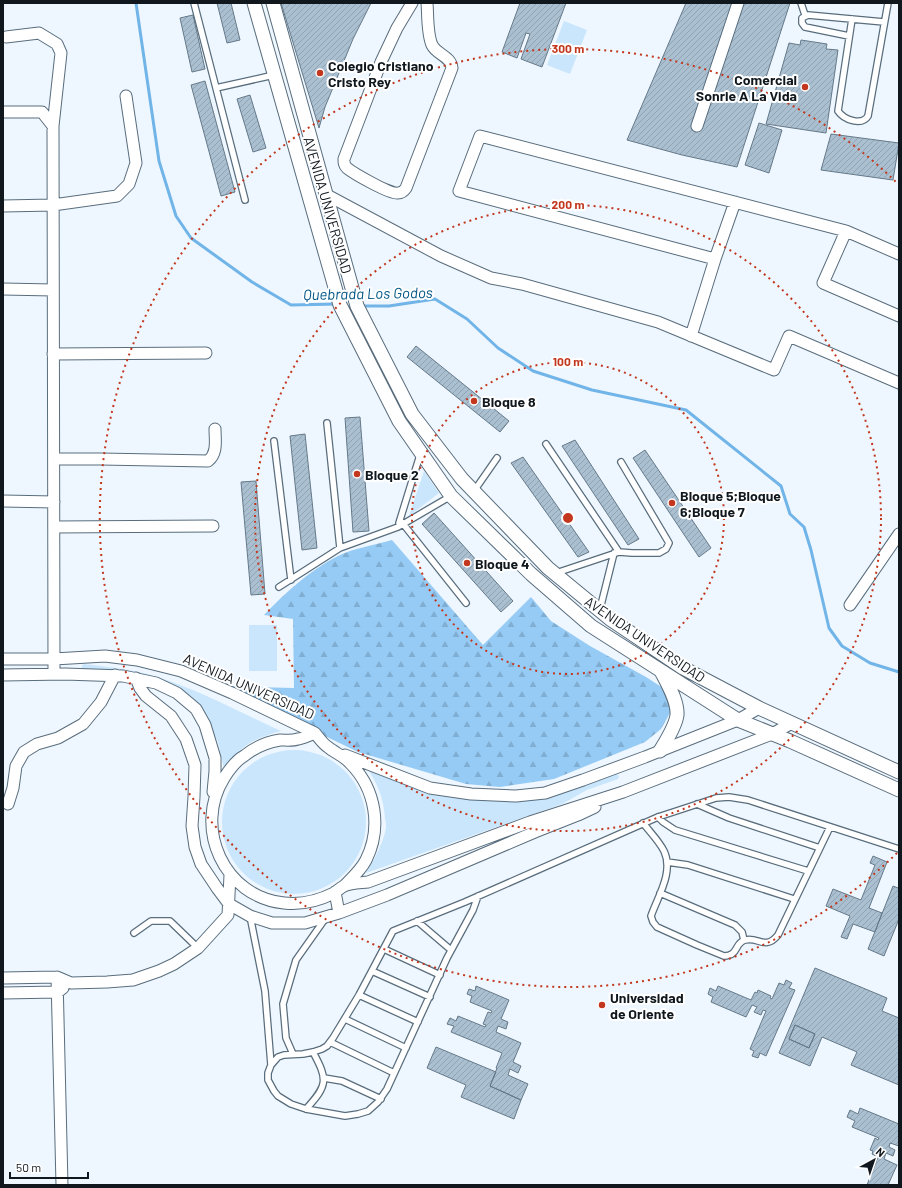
<svg xmlns="http://www.w3.org/2000/svg" width="902" height="1188" viewBox="0 0 902 1188" font-family="Barlow,sans-serif">
  <style>
    .green { fill: #cae6fc }
    .forest { fill: url(#forest-firs) }
    .lines { fill: none; stroke-linecap: round; stroke-linejoin: round }
    .stream { stroke: #71b4e8; stroke-width: 3 }
    .building { fill: url(#building-hatch); stroke: #657989; fill-rule: evenodd }
    .service-casing { stroke: #596d7d; stroke-width: 8 }
    .minor-casing { stroke: #596d7d; stroke-width: 13 }
    .tertiary-casing { stroke: #596d7d; stroke-width: 15 }
    .service { stroke: #fff; stroke-width: 5.5 }
    .minor { stroke: #fff; stroke-width: 11 }
    .tertiary { stroke: #fff; stroke-width: 13 }
    .ring { fill: none; stroke: #c2371d; stroke-width: 2; stroke-dasharray: 2 4 }
    .poi-dot { fill: #c2371d; stroke: #fff; stroke-width: 1.5 }
    .labels { text-anchor: middle; dominant-baseline: central; stroke-width: 4; stroke-linejoin: round; paint-order: stroke }
    .poi-label { font-size: 14px; font-weight: bold; fill: #10181e; stroke: #fff; text-anchor: start }
    .street-label { font-size: 14px; fill: #10181e; stroke: #fff }
    .water-label { font-size: 15px; font-style: italic; fill: #005686; stroke: #fff }
    .centre { fill: #c2371d; stroke: #fff; stroke-width: 2 }
    .ring-label { font-size: 12px; text-anchor: middle; font-weight: bold; fill: #c2371d; stroke: #fff; stroke-width: 4; stroke-linejoin: round; paint-order: stroke }
  </style>
  <defs>
    <pattern id="forest-firs" width="22" height="20" patternUnits="userSpaceOnUse"><rect width="22" height="20" fill="#96cbf5"/><path d="M5 1l3.5 6h-7zM16 11l3.5 6h-7z" fill="#80aed2"/></pattern>
    <pattern id="building-hatch" width="6" height="6" patternUnits="userSpaceOnUse"><rect width="6" height="6" fill="#aac0d1"/><path d="M-1 1l2-2M0 6l6-6M5 7l2-2" fill="none" stroke="#91a4b3"/></pattern>
  </defs>
  <rect width="100%" height="100%" fill="#eef7ff"/>
  <path class="green" d="M564,21L587,30L570,74L547,65Z
    M424,471L439,493L409,516Z
    M249,625H277V671H249Z
    M84,664C108,667 131,669 154,676C198,689 239,712 281,731C253,739 241,745 224,769L218,742L209,726L197,710L151,682L85,670L82,669V666Z
    M222 822a72 72 0 1 1 144 0a72 72 0 1 1-144 0Z
    M366,767L397,781L418,790L447,796L487,801L520,800L553,795L582,786L616,773L619,776L618,779L587,790L562,804L366,873C374,860 383,844 386,828C386,825 386,822 385,819C384,800 378,783 366,767Z"/>
  <path class="forest" d="M392,540L483,645L531,597L551,621L590,646L646,677L663,688L671,698L670,713L661,729L645,742L554,779L500,787L466,784L358,752L222,686L294,688L293,619L264,615C286,592 310,570 338,556C354,548 375,545 392,540Z"/>
  <g class="lines">
    <path class="stream" d="M136,3L159,161L176,216L191,238L252,282L291,305L337,304
      M361,306H389L435,299L467,319L498,348L533,371L592,390L686,410L781,486L790,514L804,527L811,550L829,628L842,646L870,663L899,672"/>
  </g>
  <path class="building" d="M217,3H231L240,40L227,43Z
    M281,3H371L353,39L325,107L319,128Z
    M520,3H566L542,67L521,59L530,34L526,33L517,58L502,52Z
    M686,3H790L737,167L682,155L627,140Z
    M193,15L205,69L192,72L180,18Z
    M801,40L827,44L826,49L838,50L826,133L766,124L789,43L800,45Z
    M205,81L235,192L221,196L191,85Z
    M250,95L266,148L253,152L237,99Z
    M759,123L782,130L769,173L745,165Z
    M831,134L899,143L893,180L821,170Z
    M416,346L509,421L500,432L407,357Z
    M360,417L369,531L353,532L345,418Z
    M305,434L317,548L302,550L290,436Z
    M575,440L639,539L628,545L562,446Z
    M645,450L711,548L699,557L633,458Z
    M523,457L589,552L578,557L511,463Z
    M256,481L265,594L251,595L241,482Z
    M434,513L513,601L501,612L422,524Z
    M873,856L887,862L869,908L882,913L875,932L853,924L847,939L841,937L850,916L826,906L833,889L861,900L875,865L870,863Z
    M899,885V919L884,956L868,949L893,886L898,888Z
    M815,968L887,998L882,1011L899,1018V1085L851,1065L857,1052L822,1037L810,1066L779,1053ZM795,1025L815,1034L809,1048L789,1039Z
    M786,980L792,983L789,988L795,990L766,1056L760,1053L758,1058L752,1056L754,1051L750,1049L766,1011L763,1010L761,1015L754,1012L757,1007L752,1005L746,1017L711,1002L713,997L708,994L710,988L716,991L718,986L751,1000L755,992L757,993L758,990L771,996L770,998L772,999L779,983L784,985Z
    M476,986L509,1000L501,1019L508,1022L506,1029L498,1026L496,1032L521,1043L513,1062L521,1066L518,1073L510,1069L508,1075L528,1084L521,1100L490,1086L497,1068H496L502,1053L451,1032L454,1026L447,1024L450,1018L456,1021L458,1016L485,1027L486,1025L483,1024L488,1012L491,1013L492,1011L470,1002L472,996L467,994L469,989L475,991Z
    M795,1025L815,1034L809,1048L789,1039Z
    M436,1047L496,1072L490,1086L521,1100L514,1119L461,1097L466,1085L427,1068Z
    M860,1108L899,1124V1146L890,1143L889,1147L895,1150L893,1156L886,1153L884,1159L897,1165L888,1185H867L878,1157L872,1154L873,1151L870,1150L875,1138L878,1140L879,1138L852,1127L855,1121L847,1117L850,1110L858,1114Z"/>
  <g class="lines">
    <g class="service-casing">
      <path id="service" d="M194,3L245,200
        M801,3L805,15
        M852,19L838,111C844,120 862,126 868,116L888,3
        M849,36L805,27L802,23V18L808,15L884,22
        M216,88L274,75
        M327,423L340,548
        M274,441L291,580
        M546,444L619,552
        M474,491L497,458
        M400,520L466,603
        M399,523L420,455
        M556,573L619,552L632,553H659L666,549L669,543L621,462
        M279,587L340,548L398,527L451,496
        M600,609L614,553
        M697,804L729,818L820,848
        M658,817L663,822L675,830L808,871
        M643,823C650,832 659,841 664,851C674,872 658,896 651,916L653,922L657,927L697,945L724,956C739,956 734,943 745,940C758,936 765,951 778,935L830,827
        M667,862L688,865L794,899
        M660,893L735,925L742,932L744,940
        M478,896L473,910L447,958L387,1089L378,1102L368,1111L358,1114L345,1116L306,1109L291,1104L278,1096L274,1091L268,1080V1073L271,1065L278,1057L284,1055L303,1054L313,1052L322,1049L327,1046L333,1038L359,995L393,931L465,902L658,817L716,798L729,797L748,800L899,849
        M250,916L265,991L271,1065
        M417,921L451,950
        M134,933L151,921H170L198,948
        M384,949L440,975
        M372,971L430,997
        M359,995L418,1022
        M345,1019L406,1048
        M330,1042L394,1073
        M293,1054L286,1038L283,1004L296,960L325,919
        M324,1078L342,1081L381,1099
        M306,1109C328,1085 328,1080 313,1052"/>
    </g>
    <g class="minor-casing">
      <path id="minor" d="M412,3L397,28L381,62L344,159C344,163 344,165 347,168C353,173 391,195 398,193C401,193 404,191 406,188L452,68C451,56 437,55 432,45C427,34 428,15 427,3
        M6,37L39,33L57,44L61,53L53,126
        M3,112H42L53,126L54,674
        M697,126L738,3
        M327,195L441,256L491,278L522,284L658,322L774,370L789,336L899,383
        M3,206L53,205L117,196L129,184L136,163L126,96
        M846,231L823,283L899,316
        M715,259L459,191L480,136L846,231L899,254
        M3,289L53,290
        M691,336L715,259L735,202
        M53,354L206,353
        M54,459H101L208,461C218,453 215,440 215,429
        M3,501L54,502
        M54,527L213,526
        M850,605L899,534
        M3,659H54L105,656L137,660L181,671L232,693L315,733
        M3,675L65,674L123,676L156,683L177,693L196,709L205,725L215,758V771L213,792
        M136,678L140,688L146,696L171,716L186,739L195,765L194,797L192,826L195,847L201,864L217,888L229,904L250,916L272,923H305L339,913L387,895L535,832L578,815L595,807
        M345,755L430,788L471,794L516,796L545,793L583,780L645,757L738,720L759,708
        M8,804L13,788L16,766L24,752L37,744L58,738L83,724L101,702L115,675
        M344,886C352,878 361,870 366,860C382,828 376,789 350,763C344,756 335,753 328,747C323,744 319,738 315,733C310,735 304,738 298,739C292,741 286,740 280,740C267,742 254,748 244,756C235,761 229,770 224,778C193,828 224,897 284,903C301,905 318,901 334,893C337,891 340,888 344,886C351,883 360,883 368,882L530,822L623,792L772,734L792,723
        M335,892L339,913
        M57,977L62,1185
        M3,978L57,977L71,983L107,982L133,980L159,971L174,964L198,948L228,915L230,875
        M3,993L58,992L63,988"/>
    </g>
    <g class="tertiary-casing">
      <path id="tertiary" d="M254,3L340,305L399,421L451,496L531,574L591,626L738,720L790,741L899,790
        M273,3L357,306L412,414L462,479L548,568L610,619L683,668L759,708L899,772
        M660,751C665,743 676,724 677,715C678,701 667,683 661,671"/>
    </g>
    <use href="#service" class="service"/>
    <use href="#minor" class="minor"/>
    <use href="#tertiary" class="tertiary"/>
  </g>
  <g class="ring">
    <circle cx="568" cy="518" r="156"/>
    <circle cx="568" cy="518" r="313"/>
    <path d="M897 853A469 469 0 1 1 897 183"/>
  </g>
  <g class="poi-dot">
    <circle cx="320" cy="73" r="4"/>
    <circle cx="805" cy="87" r="4"/>
    <circle cx="474" cy="401" r="4"/>
    <circle cx="357" cy="474" r="4"/>
    <circle cx="672" cy="503" r="4"/>
    <circle cx="467" cy="563" r="4"/>
    <circle cx="602" cy="1005" r="4"/>
  </g>
  <g class="labels">
    <g class="poi-label">
      <text x="328" y="65">Colegio Cristiano<tspan x="328" dy="16">Cristo Rey</tspan></text>
      <text x="797" y="79" text-anchor="end">Comercial<tspan x="797" dy="16">Sonrie A La Vida</tspan></text>
      <text x="482" y="401">Bloque 8</text>
      <text x="365" y="474">Bloque 2</text>
      <text x="680" y="495">Bloque 5;Bloque<tspan x="680" dy="16">6;Bloque 7</tspan></text>
      <text x="475" y="563">Bloque 4</text>
      <text x="610" y="997">Universidad<tspan x="610" dy="16">de Oriente</tspan></text>
    </g>
    <g class="street-label">
      <text transform="translate(328 205) rotate(74)">AVENIDA UNIVERSIDAD</text>
      <text transform="translate(645 639) rotate(34)">AVENIDA UNIVERSIDAD</text>
      <text transform="translate(249 686) rotate(24)">AVENIDA UNIVERSIDAD</text>
    </g>
    <g class="water-label">
      <text transform="translate(368 293) rotate(-1)">Quebrada Los Godos</text>
    </g>
  </g>
  <circle cx="568" cy="518" r="6" class="centre"/>
  <g class="ring-label">
    <text x="568" y="53">300 m</text>
    <text x="568" y="209">200 m</text>
    <text x="568" y="366">100 m</text>
  </g>
  <rect width="902" height="1188" fill="none" stroke="#10181e" stroke-width="8"/>
  <g transform="translate(874 1160) rotate(40)" stroke="#ffffff" stroke-width="3" paint-order="stroke">
  <path d="M0-3L7 15L0 10L-7 15Z" fill="#10181e"/>
  <text y="-6" font-size="11" font-weight="bold" text-anchor="middle" fill="#10181e">N</text>
  </g>
  <path d="M10 1172v6h78v-6" fill="none" stroke="#10181e" stroke-width="2"/>
  <text x="16" y="1172" font-size="12" fill="#10181e" stroke="#ffffff" stroke-width="3" paint-order="stroke">50 m</text>
</svg>
